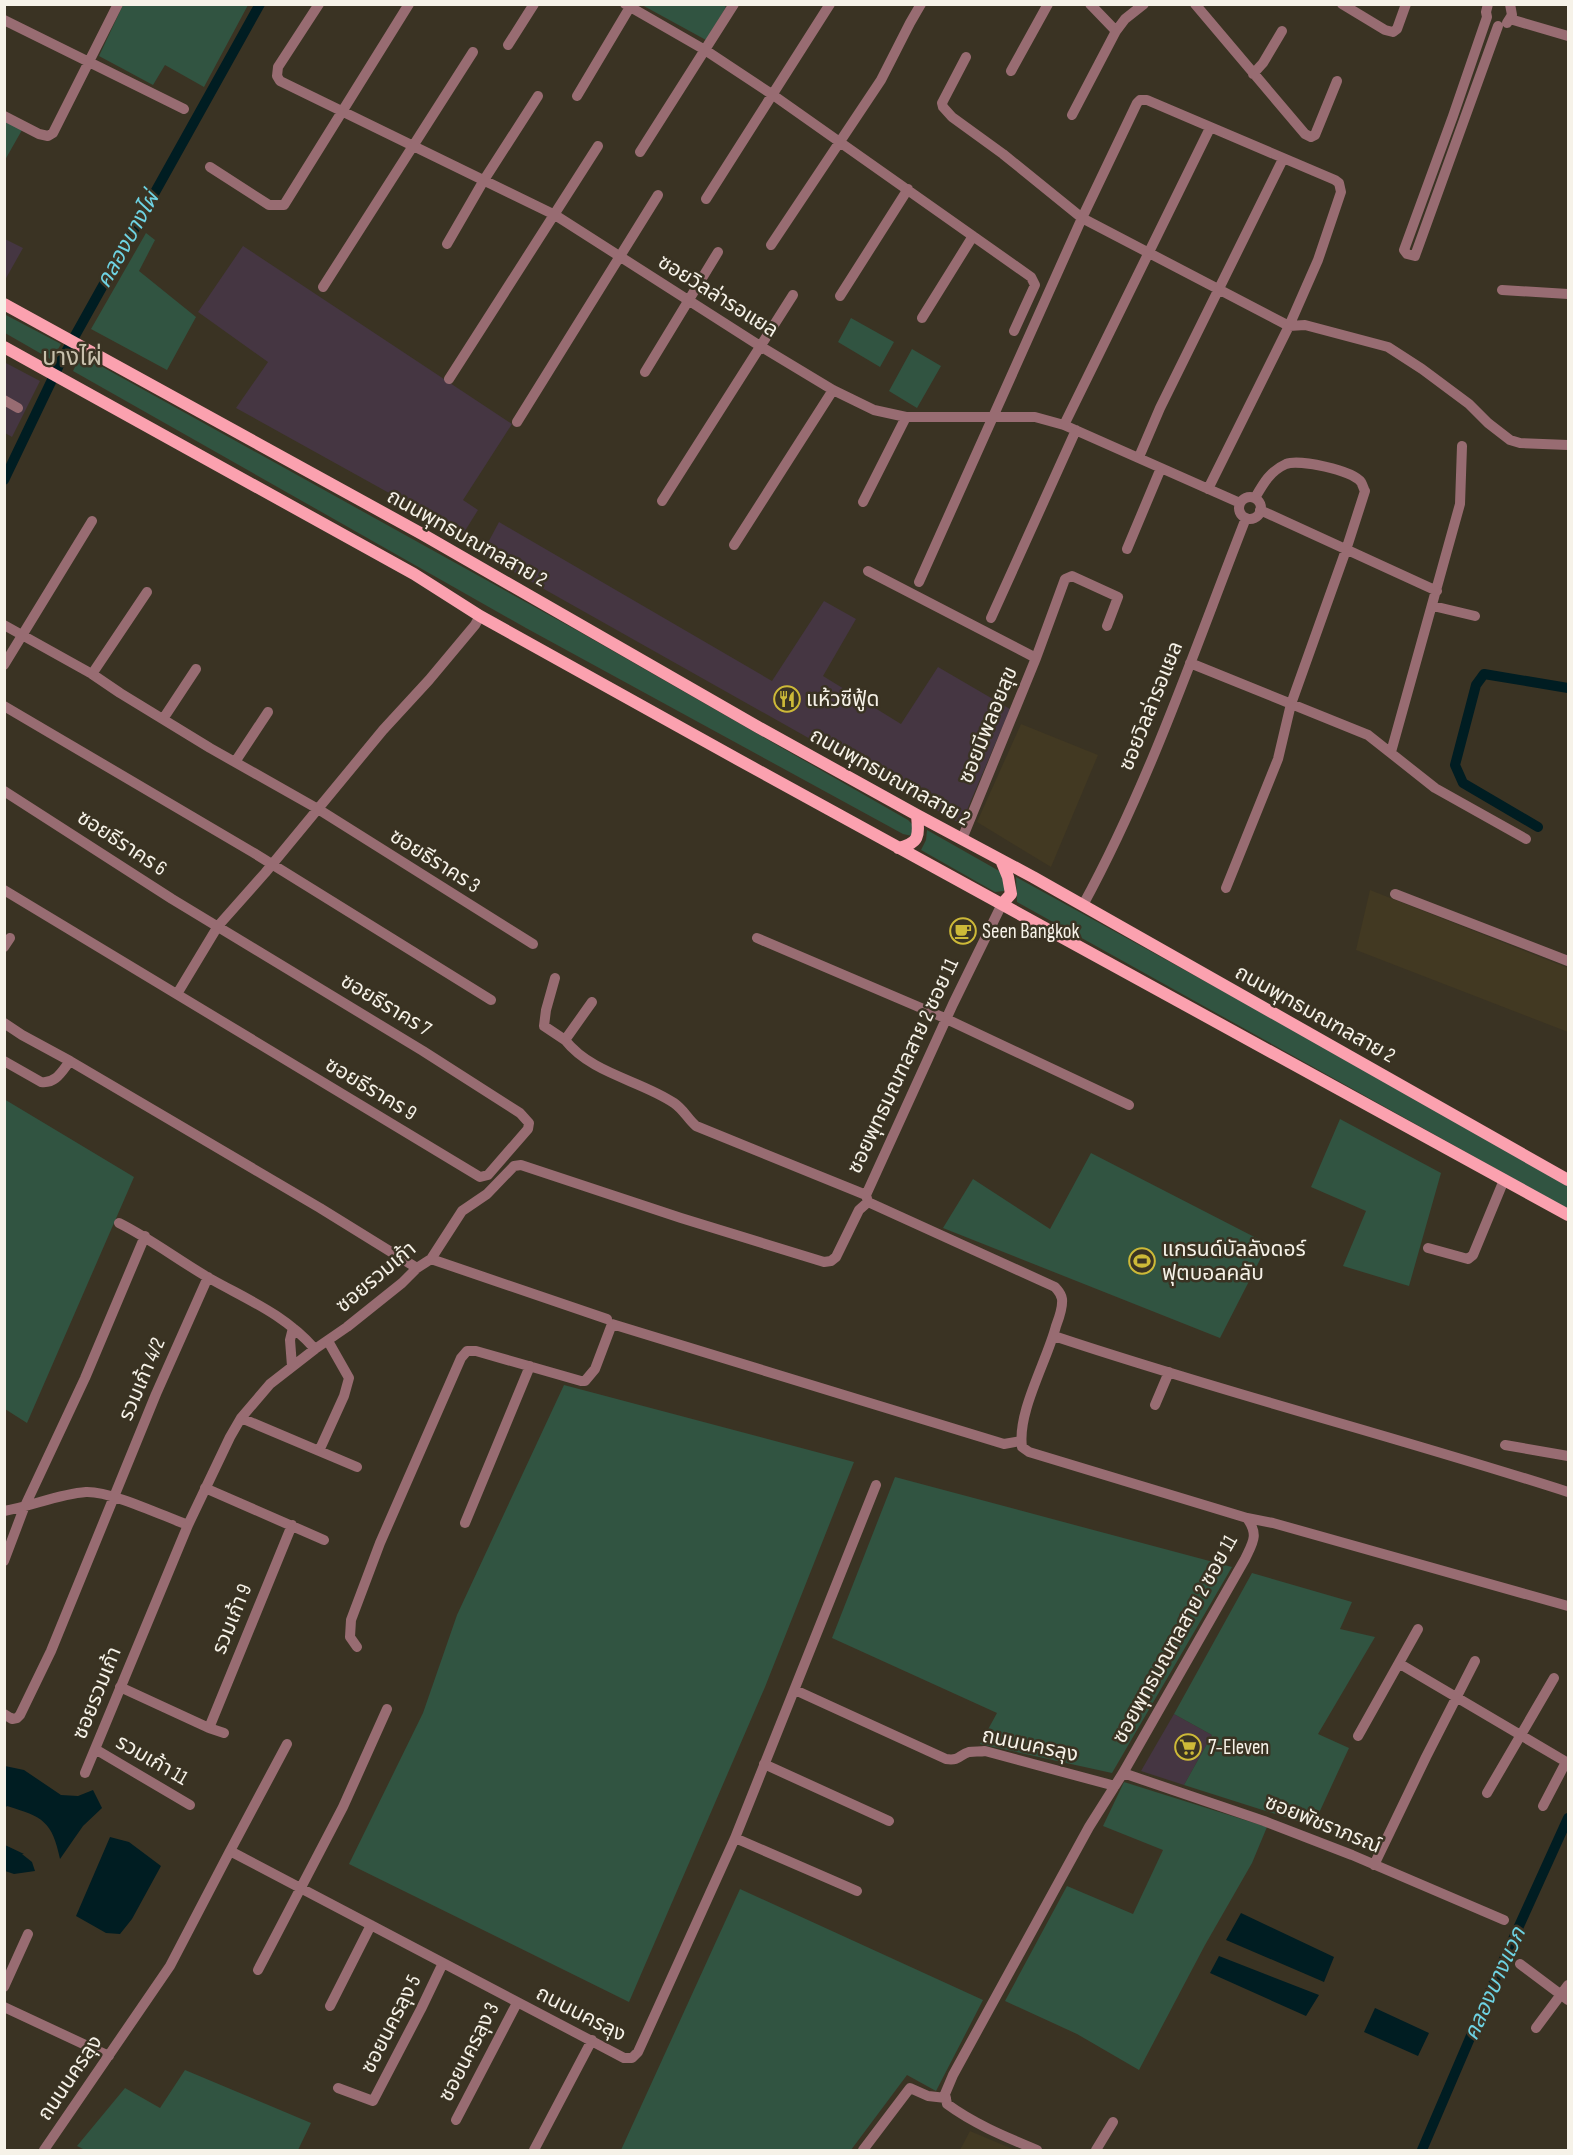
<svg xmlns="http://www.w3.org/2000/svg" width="1573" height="2155" viewBox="0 0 1573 2155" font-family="'Sofia Sans Condensed','Noto Sans Thai',sans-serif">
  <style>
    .commercial { fill: #453642 }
    .built { fill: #423922 }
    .green { fill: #315441 }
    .water { fill: #001d22 }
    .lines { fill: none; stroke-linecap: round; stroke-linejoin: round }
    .canal { stroke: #001d22; stroke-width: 10 }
    .minor { stroke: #986c72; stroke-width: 10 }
    .major { stroke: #fba1af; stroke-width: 12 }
    .labels { text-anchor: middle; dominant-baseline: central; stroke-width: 5; stroke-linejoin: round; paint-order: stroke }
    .street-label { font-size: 21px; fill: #f6f2e8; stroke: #3a3323 }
    .poi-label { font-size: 21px; fill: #f6f2e8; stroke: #3a3323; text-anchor: start }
    .water-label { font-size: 22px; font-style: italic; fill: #6ed3e3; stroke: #3a3323 }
    .quarter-label { font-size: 24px; fill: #c8c0ac; stroke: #3a3323 }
  </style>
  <rect width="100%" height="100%" fill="#3a3323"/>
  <path class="commercial" d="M5,239L23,248L5,280Z
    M243,246L512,424L463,500L478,510L463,534L236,408L268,362L198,312Z
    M4,362L40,381L12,437L5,433Z
    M499,522L772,681L824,601L856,619L823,676L901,724L938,667L1010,709L961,824L482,554Z
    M1174,1714L1212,1735L1184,1785L1141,1771Z"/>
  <path class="built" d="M1021,724L1098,755L1051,867L977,822Z
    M1370,890L1568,968V1032L1356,950Z
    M970,2131L1015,2150H960Z"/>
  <path class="green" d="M722,4L726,7L706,40L642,5Z
    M123,5H248L204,87L165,65L153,85L99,56Z
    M4,121L22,130L5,160L4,159Z
    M146,233L155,240L139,271L196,317L167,370L91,329Z
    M4,314L61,344L52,360L5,333Z
    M851,318L894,342L880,367L838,342Z
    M912,349L941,366L917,408L889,391Z
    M81,355L578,631L908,820L914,826L912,836L903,834L526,628L73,371Z
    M927,830L1001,872L1007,886L1004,891L995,892L921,850L926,840Z
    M1016,877L1326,1048L1568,1186V1209L1017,902Z
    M4,1099L134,1177L27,1423L5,1409Z
    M1340,1119L1441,1173L1409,1286L1343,1266L1366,1211L1311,1187Z
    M1091,1153L1268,1244L1220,1338L943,1228L973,1179L1050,1229Z
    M564,1385L854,1462L765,1687L629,2002L349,1864L423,1713L457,1615Z
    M895,1477L1232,1567L1112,1773L980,1744L997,1713L832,1638Z
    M1252,1573L1352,1602L1340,1629L1375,1637L1318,1734L1349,1748L1313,1826L1184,1785L1212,1735L1174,1714Z
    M1124,1782L1267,1827L1252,1863L1205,1945L1139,2070L1077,2034L1005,2001L1067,1886L1133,1914L1163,1850L1103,1826Z
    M740,1889L983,2000L936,2091L907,2075L851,2150H621Z
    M185,2070L311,2123L298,2150H85L77,2146L125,2088L160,2108Z"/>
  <path class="water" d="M5,1766L24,1770L61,1795L78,1796L93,1790L102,1808L83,1826L60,1859C52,1821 43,1817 7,1806L5,1808Z
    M110,1837L129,1842L161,1866L132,1919L120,1934L106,1933L76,1916Z
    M5,1845L24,1854H22L32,1862L35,1871L14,1874L5,1871Z
    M1241,1913L1334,1957L1324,1982L1226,1940Z
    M1219,1956L1319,1995L1306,2016L1210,1973Z
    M1375,2008L1429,2033L1418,2056L1364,2032Z"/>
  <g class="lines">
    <path class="canal" d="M4,480L62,359L260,4
      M1538,827L1463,783L1455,765L1476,685L1484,674L1568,688
      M1422,2150L1500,1968L1568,1818"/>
    <path class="minor" d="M319,4L278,67L277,76L280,81L555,215L760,346L833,390L874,410L906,417H1035L1064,425L1240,503
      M625,4L705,50L773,95L1031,277L1035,285L1014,331
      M1090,4L1116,31
      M1195,4L1305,134L1311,137L1315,135L1337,81
      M1342,4L1385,30L1393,32L1397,29L1406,4
      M1488,4L1486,12L1487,17L1453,116L1404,250L1407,254L1415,256L1416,253L1498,26
      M1510,19L1568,36
      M4,20L184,109
      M1507,23L1512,15L1510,4
      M508,45L534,4
      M966,57L942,103L943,107L952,117L1003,154L1082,218L1289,326L1305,325L1388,347L1422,369L1469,404L1488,423L1510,440L1520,443L1568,445
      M1011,71L1048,4
      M1253,74L1263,63L1282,31
      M577,96L630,7
      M1072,115L1116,31L1125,19L1144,4
      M4,116L39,134L48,136L53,133L118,4
      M640,152L734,4
      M210,167L269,205H284L409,4
      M706,199L830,4
      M447,244L484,180L538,96
      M771,245L881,80L910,23L921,4
      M323,287L473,52
      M1502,290L1568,294
      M840,296L908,189
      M922,318L973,236
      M645,372L718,252
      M449,379L598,146
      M4,400L18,408
      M517,422L658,195
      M1064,425L1210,128
      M1139,457L1160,408L1283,159
      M1239 508a11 11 0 1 1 22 0a11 11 0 1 1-22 0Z
      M662,501L793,295
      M863,502L906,417
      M1260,510L1437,591
      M734,545L833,390
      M1127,549L1161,468
      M868,571L1036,658
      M919,582L1082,218L1137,103L1140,100H1147L1335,180L1339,183L1341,192L1318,260L1289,326L1208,489
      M1433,606L1475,616
      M991,618L1076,430
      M4,625L92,674L120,693L210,748L318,809L533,944
      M1190,663L1368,735L1435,788L1526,839
      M4,665L92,521
      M92,674L147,592
      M4,706L254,853L491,1000
      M163,719L196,669
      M1391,752L1460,504L1462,446
      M235,762L268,712
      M4,791L172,899L423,1051L520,1113L529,1123L528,1129L488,1175L480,1177L4,890
      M962,839L1036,658L1065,579L1072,576L1118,597L1107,626
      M1226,888L1278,759L1291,704L1346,550L1365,491C1364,490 1362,483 1361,482C1352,470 1299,459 1286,464C1270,471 1263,484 1255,498
      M1395,894L1568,961
      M1002,904L953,1004L866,1195L868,1202L1055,1287C1058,1291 1061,1293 1062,1299C1063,1308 1059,1318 1056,1326C1047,1361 1017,1412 1022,1447L1029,1452L1247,1518C1259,1535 1253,1542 1245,1559L1123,1773L1089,1827L953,2075L945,2094L947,2104C974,2124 1006,2137 1037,2150
      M1083,905C1150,782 1195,648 1246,518
      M757,938L940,1016L1129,1105
      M4,947L10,938
      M555,978L546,1010L544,1026L565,1040
      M177,994L218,926L265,873L383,730L429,680L475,625L480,616
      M592,1002L565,1040C592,1074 640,1080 674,1103C684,1110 687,1118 696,1126L866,1195
      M4,1023L22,1035L70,1061L320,1208L417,1268
      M4,1061L41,1082C56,1084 62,1071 70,1061
      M119,1223C151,1239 178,1260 209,1278C248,1300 284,1314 315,1349
      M1428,1248L1468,1259L1473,1255L1504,1180
      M431,1259L607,1319
      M1054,1336C1224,1393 1398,1437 1568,1492
      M292,1366L290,1340L293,1328
      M1155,1405L1169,1372
      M241,1418L357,1467
      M1505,1445L1568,1456
      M319,1451L344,1396L349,1378L328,1341
      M205,1488L324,1540
      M4,1511C32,1506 59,1494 86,1492C111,1491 163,1516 188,1525
      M1247,1518L1273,1523L1568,1606
      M465,1523L530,1366
      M4,1561L24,1508L85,1378L145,1236
      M357,1647L350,1637L351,1620L380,1543L461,1358L467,1351H476L581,1381H585L595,1369L612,1324L1004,1444L1021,1441
      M1400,1664L1568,1763
      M120,1687L209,1728L292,1525
      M795,1690L946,1759C960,1761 959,1755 969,1752C974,1751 980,1752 985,1751L1115,1786
      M4,1714L12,1719L17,1718L20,1715L51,1651L156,1394L208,1277
      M209,1728L224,1733
      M1358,1736L1418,1629
      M95,1749L190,1805
      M764,1764L889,1821
      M85,1773L188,1525L230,1437L241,1418L270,1384L315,1349L347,1327L402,1283L417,1268L431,1259L462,1211L487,1194L514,1166L521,1165L681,1218L824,1262L831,1261L836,1257L859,1210L868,1202
      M1123,1773L1264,1821L1352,1855L1504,1920
      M1487,1793L1554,1678
      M1543,1806L1566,1762
      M735,1838L857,1891
      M230,1851L287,1744
      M1374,1865L1426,1757L1475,1661
      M1520,1964L1568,2000
      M258,1970L343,1807L387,1709
      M4,1987L28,1934
      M330,2006L371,1925
      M4,2007L109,2056
      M1536,2028L1568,1985
      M338,2088L373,2101L421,2009L443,1963
      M456,2120L517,2003
      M44,2150L170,1966L230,1851L624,2058H632L638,2052L735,1838L876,1485
      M534,2150L592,2040
      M863,2150L910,2088L928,2096L946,2098
      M1096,2150L1113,2122"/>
    <path class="major" d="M4,304L422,534L758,727L917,815L1033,877L1568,1180
      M4,347L414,574L480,616L739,760L1568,1215
      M898,848C920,843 919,836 917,815
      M1001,860L1008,877L1011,894L1002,904"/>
  </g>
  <defs>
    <g id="restaurant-ring" transform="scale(1.35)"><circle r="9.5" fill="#3a3323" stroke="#cdb938" stroke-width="1.5"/><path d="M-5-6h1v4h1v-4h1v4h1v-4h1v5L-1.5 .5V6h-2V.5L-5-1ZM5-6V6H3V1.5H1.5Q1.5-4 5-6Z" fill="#cdb938"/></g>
    <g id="cafe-ring" transform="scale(1.35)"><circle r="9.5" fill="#3a3323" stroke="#cdb938" stroke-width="1.5"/><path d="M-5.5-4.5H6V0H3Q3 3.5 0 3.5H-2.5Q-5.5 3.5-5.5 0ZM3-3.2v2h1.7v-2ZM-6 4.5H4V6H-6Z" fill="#cdb938"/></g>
    <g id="stadium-ring" transform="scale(1.35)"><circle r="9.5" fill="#3a3323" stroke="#cdb938" stroke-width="1.5"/><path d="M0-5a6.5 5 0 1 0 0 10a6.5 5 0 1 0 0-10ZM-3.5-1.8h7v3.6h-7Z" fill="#cdb938"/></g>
    <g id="supermarket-ring" transform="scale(1.35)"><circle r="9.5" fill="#3a3323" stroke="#cdb938" stroke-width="1.5"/><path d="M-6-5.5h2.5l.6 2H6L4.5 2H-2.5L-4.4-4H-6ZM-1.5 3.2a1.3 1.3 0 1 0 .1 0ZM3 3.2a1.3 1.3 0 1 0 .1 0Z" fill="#cdb938"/></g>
  </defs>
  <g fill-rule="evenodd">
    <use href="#restaurant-ring" x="787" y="699"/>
    <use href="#cafe-ring" x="963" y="931"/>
    <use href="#stadium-ring" x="1142" y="1261"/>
    <use href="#supermarket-ring" x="1188" y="1747"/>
  </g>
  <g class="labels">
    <g class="street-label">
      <text transform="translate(718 296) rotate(32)">ซอยวิลล่ารอแยล</text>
      <text transform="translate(467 538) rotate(29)">ถนนพุทธมณฑลสาย 2</text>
      <text transform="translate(1151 706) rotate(-68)">ซอยวิลล่ารอแยล</text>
      <text transform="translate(988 725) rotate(-68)">ซอยมีพลอยสุข</text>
      <text transform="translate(890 777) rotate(29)">ถนนพุทธมณฑลสาย 2</text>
      <text transform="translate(122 843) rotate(33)">ซอยธีราคร 6</text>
      <text transform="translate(435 861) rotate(32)">ซอยธีราคร 3</text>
      <text transform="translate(386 1005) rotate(31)">ซอยธีราคร 7</text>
      <text transform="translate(1315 1014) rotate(29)">ถนนพุทธมณฑลสาย 2</text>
      <text transform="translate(903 1066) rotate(-65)">ซอยพุทธมณฑลสาย 2 ซอย 11</text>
      <text transform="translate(371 1089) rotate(31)">ซอยธีราคร 9</text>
      <text transform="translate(376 1277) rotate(-40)">ซอยรวมเก้า</text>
      <text transform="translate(142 1379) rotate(-67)">รวมเก้า 4/2</text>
      <text transform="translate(232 1619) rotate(-68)">รวมเก้า 9</text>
      <text transform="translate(1175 1639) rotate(-61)">ซอยพุทธมณฑลสาย 2 ซอย 11</text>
      <text transform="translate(97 1693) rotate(-68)">ซอยรวมเก้า</text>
      <text transform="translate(1030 1745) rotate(12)">ถนนนครลุง</text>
      <text transform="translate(152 1760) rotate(30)">รวมเก้า 11</text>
      <text transform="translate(1323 1824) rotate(22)">ซอยพัชราภรณ์</text>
      <text transform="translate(581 2014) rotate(27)">ถนนนครลุง</text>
      <text transform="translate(391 2024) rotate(-63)">ซอยนครลุง 5</text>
      <text transform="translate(469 2052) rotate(-63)">ซอยนครลุง 3</text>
      <text transform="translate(70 2078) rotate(-56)">ถนนนครลุง</text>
    </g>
    <g class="poi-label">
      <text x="806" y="699">แห้วซีฟู้ด</text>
      <text x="982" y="931">Seen Bangkok</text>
      <text x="1162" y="1249">แกรนด์บัลลังดอร์<tspan x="1162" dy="24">ฟุตบอลคลับ</tspan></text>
      <text x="1208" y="1747">7-Eleven</text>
    </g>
    <g class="water-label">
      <text transform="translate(128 240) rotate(-61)">คลองบางไผ่</text>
      <text transform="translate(1495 1984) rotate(-66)">คลองบางแวก</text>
    </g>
    <g class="quarter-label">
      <text x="72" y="357">บางไผ่</text>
    </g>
  </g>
  <rect width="1573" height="2155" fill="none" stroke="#f6f2e8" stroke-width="12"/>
</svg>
